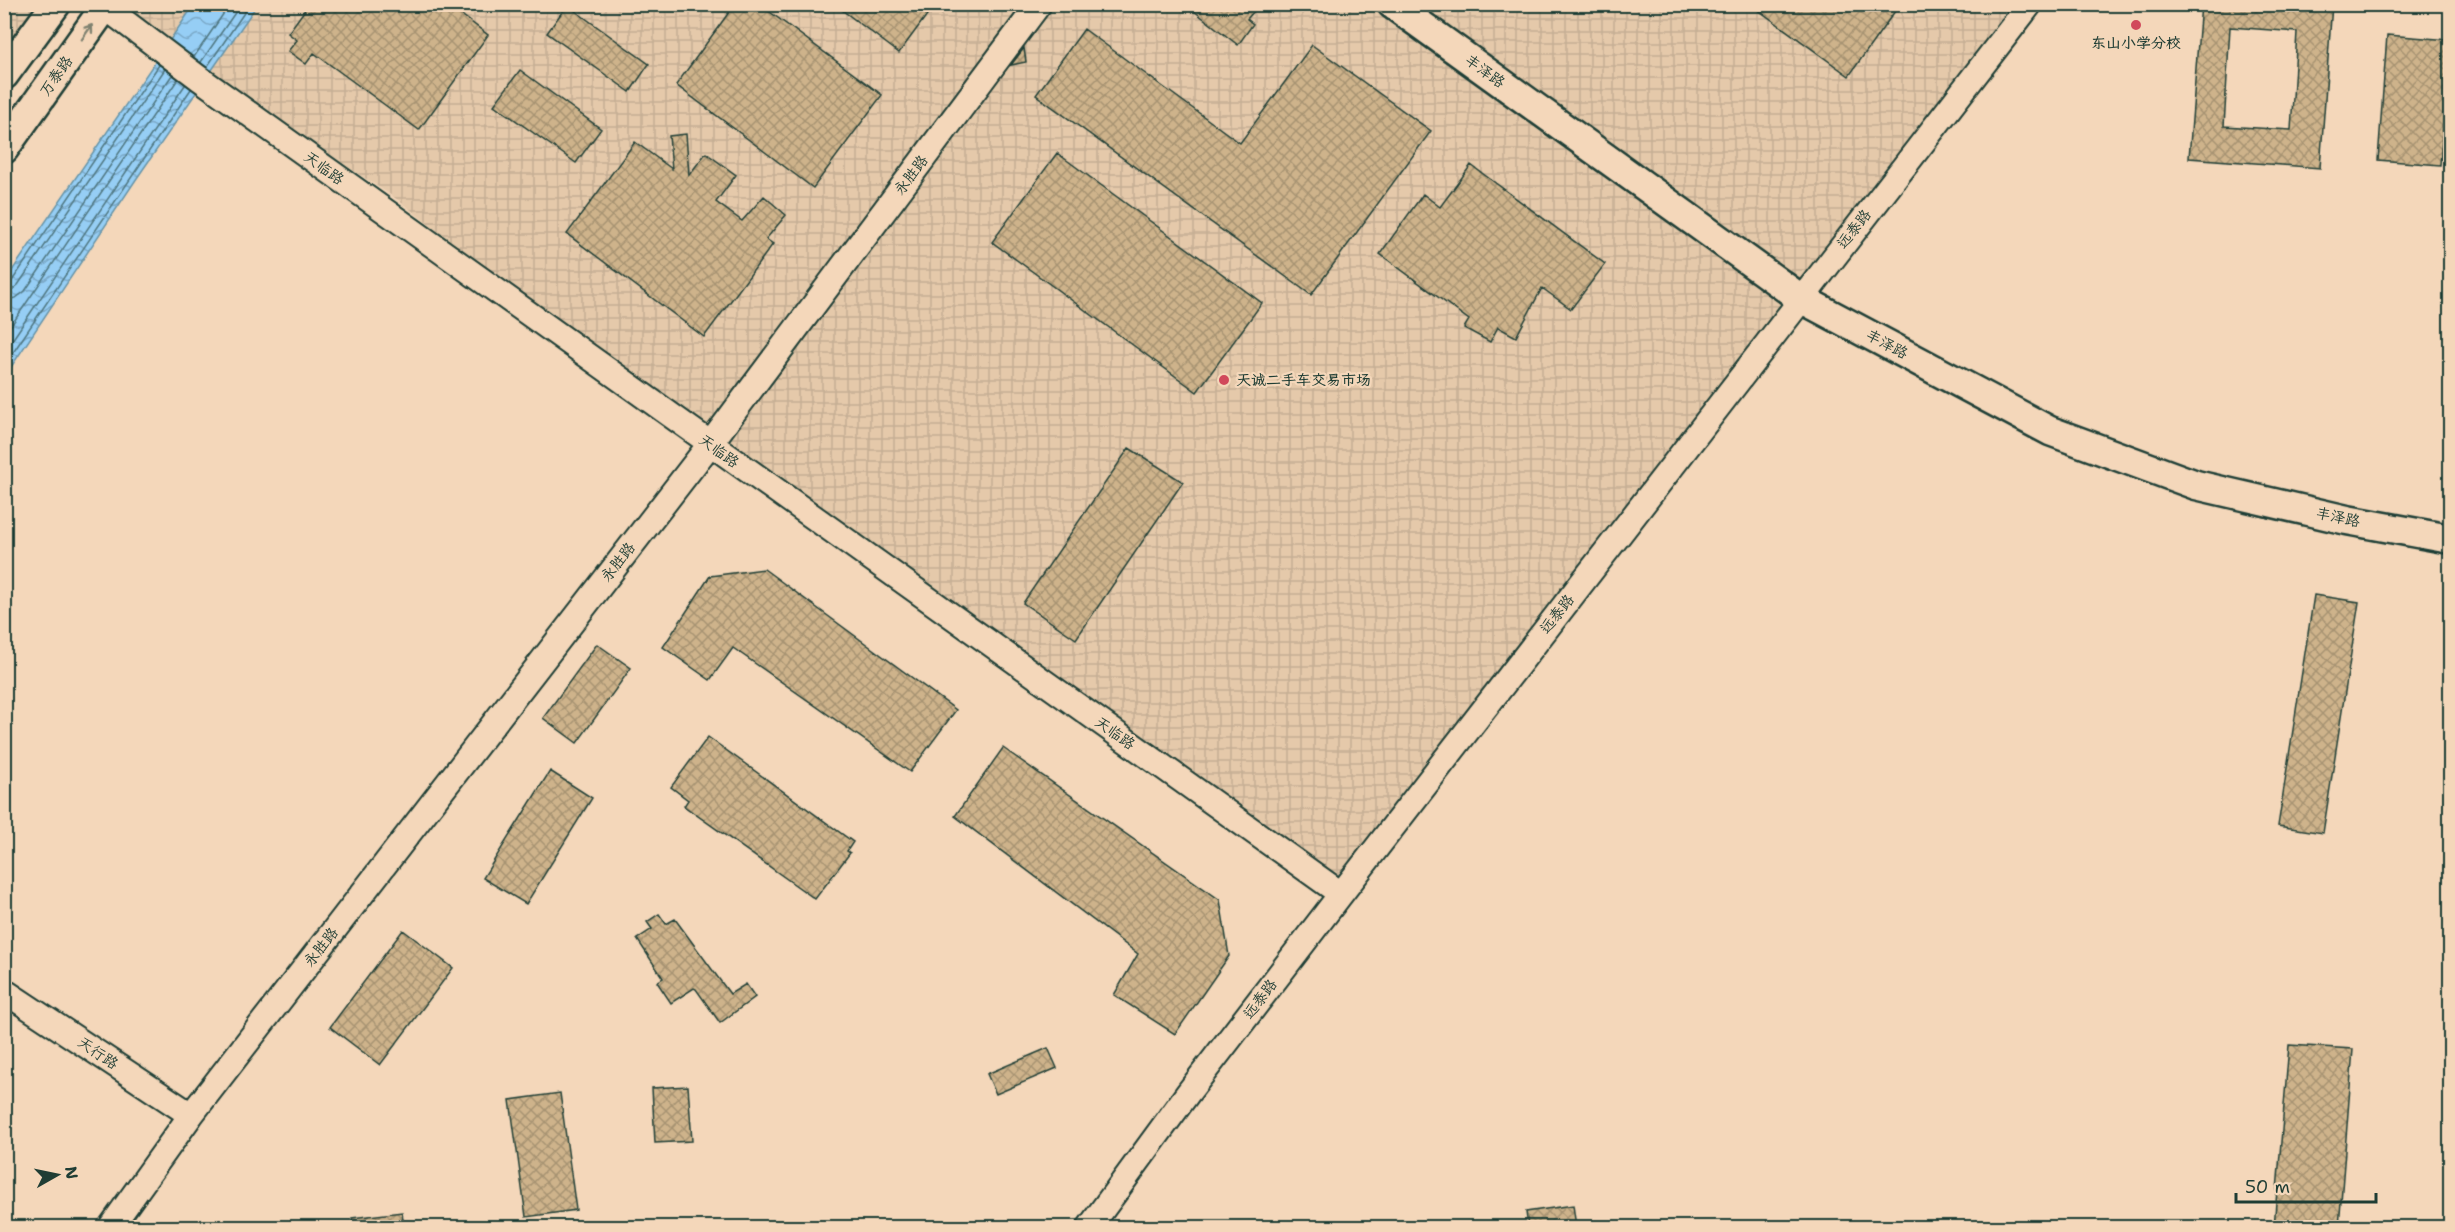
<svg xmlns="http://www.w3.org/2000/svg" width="2455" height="1232" viewBox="0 0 2455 1232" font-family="'Shantell Sans','LXGW WenKai TC',sans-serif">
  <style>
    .industrial { fill: url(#industrial-grid) }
    .water { fill: url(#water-waves); stroke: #6694a8; stroke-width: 1.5 }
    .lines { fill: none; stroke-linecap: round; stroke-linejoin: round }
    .shore { stroke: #4f7781; stroke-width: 1.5 }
    .building { fill: url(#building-cross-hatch); stroke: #1f3d34; stroke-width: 1.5; fill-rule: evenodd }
    .tertiary-casing { stroke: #1f3d34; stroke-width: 28 }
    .secondary-casing { stroke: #1f3d34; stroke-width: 33 }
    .tertiary { stroke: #f4d7ba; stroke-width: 24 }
    .secondary { stroke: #f4d7ba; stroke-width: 28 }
    .oneway { stroke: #7f8270 }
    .poi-dot { fill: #d1495b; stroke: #f4d7ba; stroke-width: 2 }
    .labels { text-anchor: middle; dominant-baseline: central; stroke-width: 4.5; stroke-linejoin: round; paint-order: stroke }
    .poi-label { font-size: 15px; font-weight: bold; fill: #1f3d34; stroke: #f4d7ba }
    .street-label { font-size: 15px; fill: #1f3d34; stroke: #f4d7ba }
  </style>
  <defs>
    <pattern id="industrial-grid" width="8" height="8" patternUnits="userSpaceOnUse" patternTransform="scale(1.5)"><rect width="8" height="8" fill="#e5c9aa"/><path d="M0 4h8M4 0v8" fill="none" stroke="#c4ae93"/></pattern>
    <pattern id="water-waves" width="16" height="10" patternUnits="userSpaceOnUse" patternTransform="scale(1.5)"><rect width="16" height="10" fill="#96cef5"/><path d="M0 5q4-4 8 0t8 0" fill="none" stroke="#7aa8c7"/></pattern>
    <pattern id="building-cross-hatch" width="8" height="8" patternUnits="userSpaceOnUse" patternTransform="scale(1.5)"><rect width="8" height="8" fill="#ceb38b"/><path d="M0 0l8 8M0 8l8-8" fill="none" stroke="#a79372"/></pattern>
  </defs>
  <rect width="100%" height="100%" fill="#f4d7ba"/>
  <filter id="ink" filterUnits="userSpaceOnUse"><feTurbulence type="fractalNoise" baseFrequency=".0167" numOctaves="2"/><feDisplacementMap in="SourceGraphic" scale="12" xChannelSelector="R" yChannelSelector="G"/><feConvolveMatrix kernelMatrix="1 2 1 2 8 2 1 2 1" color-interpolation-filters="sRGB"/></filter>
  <g filter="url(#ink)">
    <path class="industrial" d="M5,5H56L5,75Z
      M104,5H2030L1341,894L710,444L398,200Z"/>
    <path class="water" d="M194,5H257L137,178L5,376V281Z"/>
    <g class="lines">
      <path class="shore" d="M194,57L230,4
        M201,62L241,4
        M207,67L250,4
        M4,284L12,281L159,65
        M4,291L12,290L18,285L165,69
        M4,300L16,298L25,291L172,75
        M4,336L178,79
        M4,352L185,85
        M4,366L191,89"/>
    </g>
    <path class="building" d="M309,4H447L488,35L419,130L314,53L306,64L288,51L297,40L288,33Z
      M735,4H759L882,95L813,188L676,85Z
      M834,4H935L899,53Z
      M1185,4H1245L1254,11L1247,19L1253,24L1238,45Z
      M1750,4H1900L1849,76Z
      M2201,4H2332L2320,168L2189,158ZM2230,27L2297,32L2291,130L2224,126Z
      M567,5L649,64L630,92L547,33Z
      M1084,29L1240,143L1312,45L1431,131L1311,295L1036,95Z
      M2387,35L2450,40L2440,165L2378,160Z
      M1024,48L1026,62L1011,65Z
      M520,70L601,129L576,163L494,105Z
      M686,134L689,175L706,153L736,175L716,202L742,221L764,196L786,215L766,239L773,244L704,337L567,234L635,142L672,169L669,136Z
      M1057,153L1262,303L1197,392L992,242Z
      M1471,165L1605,264L1571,309L1542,288L1516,337L1498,327L1490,342L1464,328L1469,320L1380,254L1423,194L1440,207Z
      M1129,448L1183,482L1076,639L1023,603Z
      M764,569L956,710L910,772L733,648L710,680L663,647L710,576Z
      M2314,595L2359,602L2323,833L2278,826Z
      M597,644L631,668L577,743L543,718Z
      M708,737L853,842L847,851L850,853L815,899L684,806L688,800L671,787Z
      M1003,748L1220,900L1229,956L1175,1034L1114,995L1138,954L955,816Z
      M550,771L592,798L526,904L483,878Z
      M659,914L666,924L675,919L730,994L746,984L755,997L720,1023L696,989L694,988L671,1003L657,982L663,978L637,939L652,929L647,922Z
      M403,930L453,968L380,1065L330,1027Z
      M2289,1045L2353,1049L2339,1227H2274Z
      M1048,1048L1057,1068L996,1094L987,1074Z
      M688,1086L692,1141L655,1143L652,1088Z
      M560,1093L576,1210L526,1217L510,1100Z
      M1573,1205L1576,1227H1528L1526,1212Z
      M402,1212L404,1227H353L352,1218Z"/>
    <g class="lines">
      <g class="tertiary-casing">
        <path id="tertiary" d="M101,4L199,78L1341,894
          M4,991L191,1115
          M110,1228L191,1115L710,444L1039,4
          M1089,1228L1188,1093L1341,894L2030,4"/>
      </g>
      <g class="secondary-casing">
        <path id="secondary" d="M1392,4L1800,298L2050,431L2196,485L2347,520L2450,539
          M4,75L56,4
          M4,149L107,4"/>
      </g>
      <use href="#tertiary" class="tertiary"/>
      <use href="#secondary" class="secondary"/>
    </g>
    <defs><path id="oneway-shaft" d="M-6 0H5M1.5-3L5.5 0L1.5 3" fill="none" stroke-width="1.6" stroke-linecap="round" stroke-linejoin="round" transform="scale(1.5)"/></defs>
    <use class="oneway" href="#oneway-shaft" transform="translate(87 32) rotate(-55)"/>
  </g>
  <g class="poi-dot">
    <circle cx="2136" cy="25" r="6"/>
    <circle cx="1224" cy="380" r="6"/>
  </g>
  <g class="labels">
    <g class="poi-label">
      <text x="2136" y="43">东山小学分校</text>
      <text x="1236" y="380" text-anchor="start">天诚二手车交易市场</text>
    </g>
    <g class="street-label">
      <text transform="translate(1485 71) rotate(36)">丰泽路</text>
      <text transform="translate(56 76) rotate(-55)">万泰路</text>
      <text transform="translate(324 168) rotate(36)">天临路</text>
      <text transform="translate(911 175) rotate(-53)">永胜路</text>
      <text transform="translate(1854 229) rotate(-52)">远泰路</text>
      <text transform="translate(1887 344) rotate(28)">丰泽路</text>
      <text transform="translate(719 451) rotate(36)">天临路</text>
      <text transform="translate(2338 517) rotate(12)">丰泽路</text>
      <text transform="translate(618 562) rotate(-52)">永胜路</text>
      <text transform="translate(1557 614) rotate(-52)">远泰路</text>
      <text transform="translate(1115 733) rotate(35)">天临路</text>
      <text transform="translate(321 947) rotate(-52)">永胜路</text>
      <text transform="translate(1260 999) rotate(-53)">远泰路</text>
      <text transform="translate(98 1053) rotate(34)">天行路</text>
    </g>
  </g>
  <rect width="2455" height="1232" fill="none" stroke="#f4d7ba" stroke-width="24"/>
  <rect x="12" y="12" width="2431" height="1208" fill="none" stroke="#1f3d34" stroke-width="2" filter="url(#ink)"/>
  <g transform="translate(57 1175) rotate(81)" stroke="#f4d7ba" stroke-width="4.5" paint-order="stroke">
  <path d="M0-4.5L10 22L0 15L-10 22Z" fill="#1f3d34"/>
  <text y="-9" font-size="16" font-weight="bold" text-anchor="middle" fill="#1f3d34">N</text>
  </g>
  <path d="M2236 1193v9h140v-9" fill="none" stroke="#1f3d34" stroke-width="3"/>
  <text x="2245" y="1193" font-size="18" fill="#1f3d34" stroke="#f4d7ba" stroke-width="4.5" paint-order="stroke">50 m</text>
</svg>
